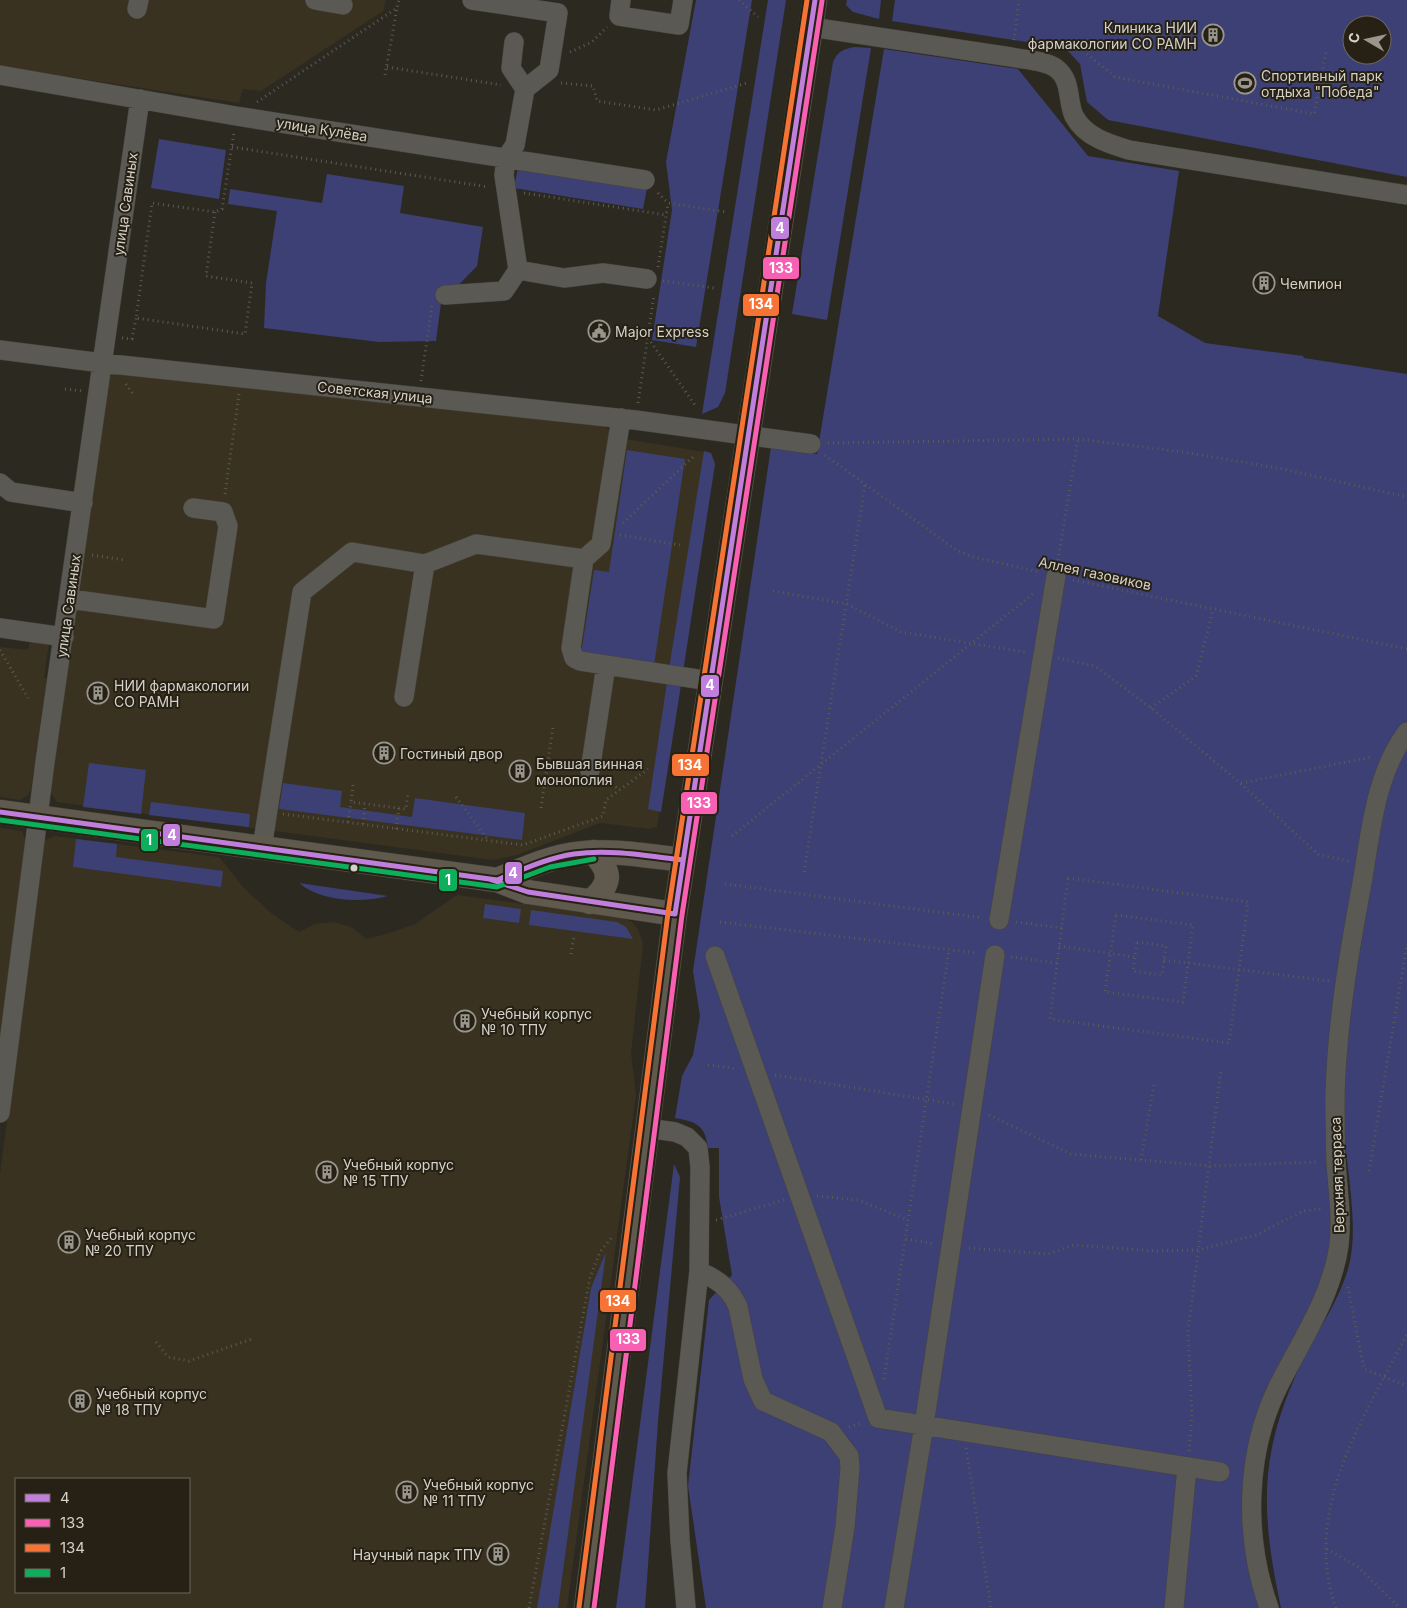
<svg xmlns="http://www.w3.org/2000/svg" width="1407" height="1608" viewBox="0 0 1407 1608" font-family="Inter,sans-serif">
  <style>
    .built { fill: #393220; fill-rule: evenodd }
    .green { fill: #3c4074; fill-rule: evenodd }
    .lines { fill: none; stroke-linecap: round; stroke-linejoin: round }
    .minor-casing { stroke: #46443d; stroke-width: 20 }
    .major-casing { stroke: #46443d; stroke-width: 25 }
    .path { stroke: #5c5a55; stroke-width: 3; stroke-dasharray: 1 4; stroke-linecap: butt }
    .minor { stroke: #5b5954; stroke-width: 19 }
    .major { stroke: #5f5a4d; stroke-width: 24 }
    .bus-1-casing { stroke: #262114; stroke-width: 9 }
    .bus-2-casing { stroke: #262114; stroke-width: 9 }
    .bus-3-casing { stroke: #262114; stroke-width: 9 }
    .bus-4-casing { stroke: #262114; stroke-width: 9 }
    .bus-1 { stroke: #c07fdc; stroke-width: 5 }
    .bus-2 { stroke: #f860b3; stroke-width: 5 }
    .bus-3 { stroke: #f57335; stroke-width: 5 }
    .bus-4 { stroke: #0daf5c; stroke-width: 5 }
    .bus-dot { fill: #d4d1c9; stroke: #262114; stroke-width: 2 }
    .labels { text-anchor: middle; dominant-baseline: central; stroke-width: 4; stroke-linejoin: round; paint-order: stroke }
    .poi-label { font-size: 14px; fill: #d4d1c9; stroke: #262114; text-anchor: start }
    .street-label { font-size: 14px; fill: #d4d1c9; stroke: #262114 }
    .line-badge { stroke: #262114; stroke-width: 2 }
    .badge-label { font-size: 14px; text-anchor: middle; font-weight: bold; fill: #fff }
  </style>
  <rect width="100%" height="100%" fill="#2c2921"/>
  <path class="built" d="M0,0H386L383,11L261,91L243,89L239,103L0,66Z
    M114,373L604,426L611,431L613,437L711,453L715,464L657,827L650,829L600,823L517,855L493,860L57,802L50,792L80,588L107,382L110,376Z
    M30,640L49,642L44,678L47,679L31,789L28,795L20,800L0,797V647L28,650Z
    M0,828L22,831L26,842L0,1047Z
    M55,836L219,857L244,888L271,913L299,932L315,924L335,922L353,928L366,939L390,933L415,924L457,895L621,917L632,922L638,929L643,944L631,1053L636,1095L567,1608H0V1174L43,846L45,840ZM16,1479H189V1592H16Z"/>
  <path class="green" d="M696,0H752L696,347L652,340L672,210L666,162Z
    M768,0H786L725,393L718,407L702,414Z
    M847,0H881L879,19L853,12L846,5Z
    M895,0H1407V177L1108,120L1087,102L1080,64L1065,48L892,21ZM1352,25H1382V55H1352Z
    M855,47L871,48L827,320L792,314L833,62C838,51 843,49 855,47Z
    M884,49L1018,69L1088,156L1179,171L1158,316L1205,343L1303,356L1304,358L1407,374V721L1400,730L1330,1039L1325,1128L1334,1226L1320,1289L1251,1448L1264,1608H706L688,1486L709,1300L732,1275L719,1197V1148H708C705,1125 697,1122 675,1118L682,1076L693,1055L700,1016L693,971L771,447L817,454Z
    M159,139L226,150L219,199L151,188Z
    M518,167L647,188L643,209L514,188Z
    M327,174L404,186L400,213L483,227L477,266L441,303L436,341L379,342L264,328L266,283L277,211L228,204L230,189L322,203Z
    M627,450L685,459L654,665L581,654L594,570L609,572Z
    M704,451L711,453L715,464L683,672L669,669Z
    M667,682L681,685L661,812L648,809Z
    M1407,749V1608H1281C1261,1513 1258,1456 1300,1366C1316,1332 1342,1298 1350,1261C1359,1218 1344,1155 1342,1110C1341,1053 1353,994 1362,938C1368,898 1374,859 1381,819C1385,803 1387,783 1394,768C1398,761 1403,755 1407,749Z
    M89,763L146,770L141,814L83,807Z
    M283,783L342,791L340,807L412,817L415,798L525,813L522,840L279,809Z
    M151,802L250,814L249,827L149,815Z
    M76,839L117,844L116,857L223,871L221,887L73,867Z
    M299,883L388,896C362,903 321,902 299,883Z
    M485,904L521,909L519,923L483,918Z
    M531,910L617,922L626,927L633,939L529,925Z
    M674,1164L680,1177L658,1422L645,1608H616Z
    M606,1252L558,1608H537L591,1288Z"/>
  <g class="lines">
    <g class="minor-casing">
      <path id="minor" d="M315,0L343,5
        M472,0L558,13L549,70L525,89L515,145L506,158L504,175L518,270L564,278L603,273L647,279
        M621,0L619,16L679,25L683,0
        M137,9L139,0
        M811,27L1011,57C1024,60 1046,60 1057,69C1072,81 1067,101 1074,116C1085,137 1109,144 1129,150L1407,195
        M514,42L511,68L525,89
        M0,75L236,116L645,180
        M445,295L504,291L518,270
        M0,350L102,363L635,420L811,444
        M0,483L11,492L83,503
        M584,559L571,648L574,658L580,661L710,681
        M70,599L214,619L228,526L223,512L193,508
        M0,628L64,637
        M404,697L425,564
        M590,771L606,665
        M262,848L302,592L352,552L425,564L476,544L584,559L601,544L621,418
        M999,920L1056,576
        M715,956L878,1418L1220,1472
        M0,1113L45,762L140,99
        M647,1128L675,1132L687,1137L698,1148L700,1167L699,1271L677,1473L680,1540L686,1608
        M699,1271C717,1279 730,1288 738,1307L753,1379L763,1401L831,1432L849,1456L850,1468L845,1527L832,1608
        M894,1608L924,1425L995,955
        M1174,1608L1187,1467
        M1269,1608C1244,1538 1245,1454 1278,1387C1301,1341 1332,1296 1339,1245C1342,1217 1338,1191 1336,1163C1335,1141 1335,1117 1335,1095C1337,1023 1349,953 1362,883C1371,831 1375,775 1407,732"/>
    </g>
    <g class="major-casing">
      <path id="major" d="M0,812L497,880L528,892L675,914
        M497,880C522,870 547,858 574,854C610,849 647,856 683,860
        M590,902C612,884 612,872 593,852
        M586,1608L675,914L815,0"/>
    </g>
    <path class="path" d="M739,0L758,17
      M1014,40L1019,0
      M570,52L592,42L607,27
      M1087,54L1115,77L1314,114L1326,52
      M387,67L501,85
      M385,75L397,8
      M561,83L593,86L597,101L656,110L747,83
      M257,102L397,8L399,0
      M232,147L488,187
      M524,193L666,215
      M658,193L668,203L726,212
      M215,212L206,276L252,283L245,334L136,318L152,203L215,212L222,209L234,132
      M658,267L668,203
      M663,281L714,288
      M122,338L132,339L136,318
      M648,338L695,405
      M421,381L432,305
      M126,384L133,394
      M65,389L82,391
      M638,403L654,295
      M828,443L1078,439L1184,452L1283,469L1407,497
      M825,455L956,550L973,557L1040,572
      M225,494L239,394
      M623,523L693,457
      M620,535L680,545
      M92,555L125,560
      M1058,560L1078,439
      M1073,580L1407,649
      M773,591L847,604L901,632L1025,652
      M0,650L28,698
      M1058,658L1095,666L1151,708L1240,783L1319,855L1349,861
      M1151,708L1196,676L1213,610
      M603,779L619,789
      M1241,783L1372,757
      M353,785L351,802L406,809L408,792
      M456,797L488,840
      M541,808L553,727
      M283,814L523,845L603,816L606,800L648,769
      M348,822L351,802
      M363,824L365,804
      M396,829L399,808
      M732,836L1034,593
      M804,872L865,484
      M1068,878L1248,902L1229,1043L1050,1019Z
      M725,884L983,918
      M1116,915L1193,925L1183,1002L1105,992Z
      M720,922L977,953
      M1016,922L1062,928
      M1137,942L1166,946L1162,975L1133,971Z
      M1059,946L1135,957
      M571,954L574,936
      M1011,957L1057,963
      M1164,960L1329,981
      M708,1065L737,1069
      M775,1075L954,1104
      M989,1115L1071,1154L1210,1166L1318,1162
      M1141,1160L1154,1085
      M1369,1171L1407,944
      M817,1196L858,1200L908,1220
      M716,1220L784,1200
      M906,1239L935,1244
      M969,1248L1048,1254L1074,1245L1155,1251L1198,1250L1256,1235L1303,1211L1323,1209
      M1348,1287L1364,1369L1407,1386
      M156,1342L168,1357L189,1361L252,1339
      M884,1379L949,950
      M849,1427L862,1423
      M966,1448L991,1608
      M1189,1451L1192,1415L1188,1331L1221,1070
      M1327,1549L1358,1567L1400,1608
      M529,1608L590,1277L600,1252L612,1237
      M1336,1608C1301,1510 1364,1417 1407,1334"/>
    <use href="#minor" class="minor"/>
    <use href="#major" class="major"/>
    <g class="bus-1-casing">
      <path id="bus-1" d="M0,812L497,880C522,870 547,858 574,854C610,849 647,856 683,860
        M489,879L528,892L675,914
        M675,914L815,0"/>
    </g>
    <g class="bus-2-casing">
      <path id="bus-2" d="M594,1608L682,915L822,1"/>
    </g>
    <g class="bus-3-casing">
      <path id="bus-3" d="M579,1607L668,913L807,0"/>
    </g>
    <g class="bus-4-casing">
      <path id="bus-4" d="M0,820L497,887L550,867L594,859"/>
    </g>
    <use href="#bus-1" class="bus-1"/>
    <use href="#bus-2" class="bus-2"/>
    <use href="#bus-3" class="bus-3"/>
    <use href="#bus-4" class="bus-4"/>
  </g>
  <defs>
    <g id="building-ring" transform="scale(1.125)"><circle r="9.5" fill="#262114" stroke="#99968e" stroke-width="1.5"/><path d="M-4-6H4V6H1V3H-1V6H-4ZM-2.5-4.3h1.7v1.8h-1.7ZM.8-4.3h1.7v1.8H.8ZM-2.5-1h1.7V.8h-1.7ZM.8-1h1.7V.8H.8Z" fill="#99968e"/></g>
    <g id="stadium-ring" transform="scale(1.125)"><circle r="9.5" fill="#262114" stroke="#99968e" stroke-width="1.5"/><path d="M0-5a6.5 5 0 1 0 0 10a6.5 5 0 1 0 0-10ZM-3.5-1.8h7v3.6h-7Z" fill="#99968e"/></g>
    <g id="civic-ring" transform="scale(1.125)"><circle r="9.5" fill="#262114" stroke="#99968e" stroke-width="1.5"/><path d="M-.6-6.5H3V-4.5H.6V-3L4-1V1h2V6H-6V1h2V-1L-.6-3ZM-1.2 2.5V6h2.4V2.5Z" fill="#99968e"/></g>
  </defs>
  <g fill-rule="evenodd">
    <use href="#building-ring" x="1213" y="35"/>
    <use href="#stadium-ring" x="1245" y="83"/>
    <use href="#building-ring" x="1264" y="283"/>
    <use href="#civic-ring" x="599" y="331"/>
    <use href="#building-ring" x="98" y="693"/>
    <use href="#building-ring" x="384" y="753"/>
    <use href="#building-ring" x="520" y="771"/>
    <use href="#building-ring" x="465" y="1021"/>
    <use href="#building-ring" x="327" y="1172"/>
    <use href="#building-ring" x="69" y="1242"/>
    <use href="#building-ring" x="80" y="1401"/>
    <use href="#building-ring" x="407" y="1492"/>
    <use href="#building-ring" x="498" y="1554"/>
  </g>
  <circle class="bus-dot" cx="354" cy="868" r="4.5"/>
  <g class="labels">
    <g class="poi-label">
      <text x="1197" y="27" text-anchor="end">Клиника НИИ<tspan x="1197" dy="16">фармакологии СО РАМН</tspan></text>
      <text x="1261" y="75">Спортивный парк<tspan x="1261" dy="16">отдыха "Победа"</tspan></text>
      <text x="1280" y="283">Чемпион</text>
      <text x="615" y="331">Major Express</text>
      <text x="114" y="685">НИИ фармакологии<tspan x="114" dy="16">СО РАМН</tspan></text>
      <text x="400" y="753">Гостиный двор</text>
      <text x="536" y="763">Бывшая винная<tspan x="536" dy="16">монополия</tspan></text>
      <text x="481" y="1013">Учебный корпус<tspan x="481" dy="16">№ 10 ТПУ</tspan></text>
      <text x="343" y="1164">Учебный корпус<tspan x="343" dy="16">№ 15 ТПУ</tspan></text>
      <text x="85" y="1234">Учебный корпус<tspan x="85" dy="16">№ 20 ТПУ</tspan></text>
      <text x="96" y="1393">Учебный корпус<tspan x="96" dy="16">№ 18 ТПУ</tspan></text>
      <text x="423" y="1484">Учебный корпус<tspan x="423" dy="16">№ 11 ТПУ</tspan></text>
      <text x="482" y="1554" text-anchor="end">Научный парк ТПУ</text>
    </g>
    <g class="street-label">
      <text transform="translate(322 129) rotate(9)">улица Кулёва</text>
      <text transform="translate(125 204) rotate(-82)">улица Савиных</text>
      <text transform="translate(375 392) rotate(6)">Советская улица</text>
      <text transform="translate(1095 573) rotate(12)">Аллея газовиков</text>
      <text transform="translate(68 606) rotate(-82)">улица Савиных</text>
      <text transform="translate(1337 1175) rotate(-92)">Верхняя терраса</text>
    </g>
  </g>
  <g class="line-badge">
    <rect x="770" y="216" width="20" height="24" rx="5" fill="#c07fdc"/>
    <rect x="762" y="256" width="38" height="24" rx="5" fill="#f860b3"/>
    <rect x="742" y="293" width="38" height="24" rx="5" fill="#f57335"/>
    <rect x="700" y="674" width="20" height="24" rx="5" fill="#c07fdc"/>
    <rect x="671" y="753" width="39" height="24" rx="5" fill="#f57335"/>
    <rect x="680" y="791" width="38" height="24" rx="5" fill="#f860b3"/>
    <rect x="162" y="823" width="19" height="24" rx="5" fill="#c07fdc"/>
    <rect x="140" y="828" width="19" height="24" rx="5" fill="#0daf5c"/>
    <rect x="504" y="861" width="19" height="24" rx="5" fill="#c07fdc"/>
    <rect x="438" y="868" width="20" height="24" rx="5" fill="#0daf5c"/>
    <rect x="599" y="1289" width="38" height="24" rx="5" fill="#f57335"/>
    <rect x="609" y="1328" width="38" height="24" rx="5" fill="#f860b3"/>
  </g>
  <g class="badge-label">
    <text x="780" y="233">4</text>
    <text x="781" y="273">133</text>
    <text x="761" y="309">134</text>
    <text x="710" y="690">4</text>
    <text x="690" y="770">134</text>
    <text x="699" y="808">133</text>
    <text x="172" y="840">4</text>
    <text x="149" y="845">1</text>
    <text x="513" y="878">4</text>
    <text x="448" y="885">1</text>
    <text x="618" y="1306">134</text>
    <text x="628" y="1344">133</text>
  </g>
  <rect x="15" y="1478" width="175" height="115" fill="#262114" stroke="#6c675c"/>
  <rect x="25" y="1494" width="25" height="8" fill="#c07fdc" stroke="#6c675c"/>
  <text x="60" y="1503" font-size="15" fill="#d4d1c9">4</text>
  <rect x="25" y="1519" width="25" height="8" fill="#f860b3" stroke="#6c675c"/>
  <text x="60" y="1528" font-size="15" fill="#d4d1c9">133</text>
  <rect x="25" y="1544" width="25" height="8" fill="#f57335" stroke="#6c675c"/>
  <text x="60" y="1553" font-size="15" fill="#d4d1c9">134</text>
  <rect x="25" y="1569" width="25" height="8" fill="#0daf5c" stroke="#6c675c"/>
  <text x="60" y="1578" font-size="15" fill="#d4d1c9">1</text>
  <g transform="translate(1367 40) rotate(279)"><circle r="24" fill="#262114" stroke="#6c675c"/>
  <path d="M0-4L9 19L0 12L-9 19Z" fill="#99968e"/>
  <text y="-8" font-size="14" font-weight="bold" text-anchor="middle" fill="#d4d1c9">С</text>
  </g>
</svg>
